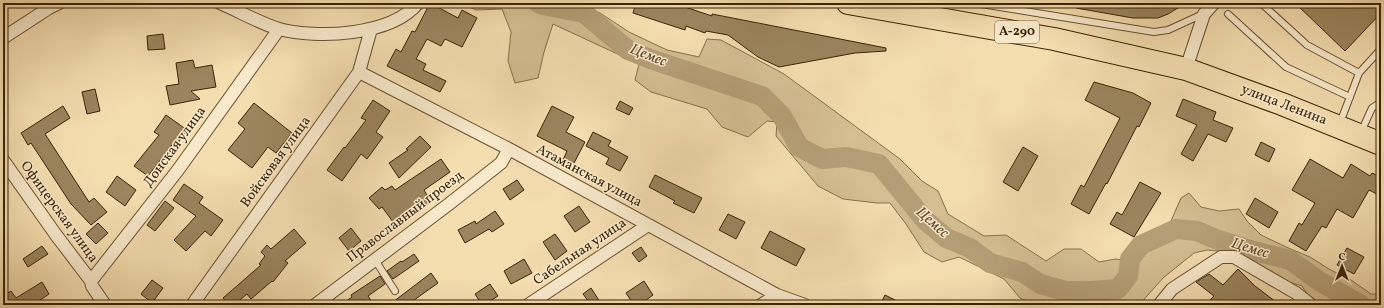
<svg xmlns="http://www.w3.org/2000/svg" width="1384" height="308" viewBox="0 0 1384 308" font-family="Vollkorn,serif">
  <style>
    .green { fill: #d4be92; stroke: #87714c }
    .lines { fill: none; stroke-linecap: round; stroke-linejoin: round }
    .river { stroke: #b59e76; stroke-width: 20 }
    .building { fill: #9b845e; stroke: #3a2407 }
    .lane-casing { stroke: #685231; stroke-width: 8 }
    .street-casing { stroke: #685231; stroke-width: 14 }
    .highway-casing { stroke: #3a2407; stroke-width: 24 }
    .lane { stroke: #f8e9cb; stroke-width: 6 }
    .street { stroke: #f8e9cb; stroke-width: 12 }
    .highway { stroke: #f4ddaf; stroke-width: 22 }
    .labels { text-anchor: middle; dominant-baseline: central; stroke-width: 3; stroke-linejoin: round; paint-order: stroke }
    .shield { fill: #f8e9cb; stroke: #735f42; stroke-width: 1 }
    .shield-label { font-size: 13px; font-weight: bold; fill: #3a2407 }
    .street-label { font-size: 14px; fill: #3a2407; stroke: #f8e9cb }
    .water-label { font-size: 15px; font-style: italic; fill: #5f4928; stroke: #f8e9cb }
  </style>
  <rect width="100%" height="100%" fill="#f4ddaf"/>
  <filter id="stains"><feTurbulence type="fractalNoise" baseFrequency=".005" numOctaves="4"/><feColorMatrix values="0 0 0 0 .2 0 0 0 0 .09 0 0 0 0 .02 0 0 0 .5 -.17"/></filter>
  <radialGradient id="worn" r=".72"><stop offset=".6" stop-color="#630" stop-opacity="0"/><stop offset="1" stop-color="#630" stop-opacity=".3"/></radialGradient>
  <path class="green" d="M460,3H570L600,13L629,32L667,50L699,57L707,39L721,40L784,74L900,159L922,181L938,191L948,214L984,236L1006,235L1046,261L1064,249H1081L1099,262L1116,259L1134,262L1145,250L1149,234L1160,229L1171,221L1181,198L1189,193L1201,207L1219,211L1239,209L1247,221L1261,235L1286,247L1310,257L1329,269L1351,280L1371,294H1381V305H1316L1311,300L1302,286L1273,277L1230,252L1207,250L1194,253L1163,278L1139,305H1035L1020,298L1004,279L959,257L942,262L924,252L906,224L890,203H877L843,199L818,186L776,136L777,122L767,121L748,137L722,127L707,109L651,92L635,80L639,64L553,24L544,52L538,78L515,83L508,61L511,32L502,9L476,10Z"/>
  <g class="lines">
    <path class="river" d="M538,3L543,5L584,13L628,50L653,60L762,96L782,116L799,147L822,159L846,157L879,164L924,219L946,238L970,248L990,263L1022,272L1040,284L1066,291H1091L1118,289L1128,276L1130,259L1141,245L1176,229L1197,231L1213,238L1250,250L1290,260L1319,281L1361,305"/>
  </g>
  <path class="building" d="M430,3L458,18L462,10L477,18L462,47L445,39L441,46L427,39L416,59L426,64L423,70L446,81L440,92L387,66L396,49L401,52L412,31L415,32Z
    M636,3H673L712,16V14L886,48V51L855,53L779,67L758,57L728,35L706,31L705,33L686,26L685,30L633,13Z
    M1076,3H1186L1168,14L1158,18H1133L1076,8Z
    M1295,3H1381V13L1345,51Z
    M163,34L165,49L148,50L147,36Z
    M193,60L195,68L212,65L216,87L191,91L200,99L170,105L166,86L179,84L176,63Z
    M1094,82L1133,93L1151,103L1139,127L1137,126L1107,184L1106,183L1089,214L1071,204L1081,185L1084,187L1120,118L1085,100Z
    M95,89L100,111L87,114L82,92Z
    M1183,99L1216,112L1213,120L1233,128L1226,142L1208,134L1193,161L1181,154L1197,125L1176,116Z
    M373,100L390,111L376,132L383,137L367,159L361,154L342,181L327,170L344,147L345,148L366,120L361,118Z
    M620,101L633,108L629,115L616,109Z
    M254,103L292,133L276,153L268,147L252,168L228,150L245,129L238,123Z
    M63,106L70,118L45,134L89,202L94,198L107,212L91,225L71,204L31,143L28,145L21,133Z
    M552,106L574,117L566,132L585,142L573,165L563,160L567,151L537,136Z
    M166,115L187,130L175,147L172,145L148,176L134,166L159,135L154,132Z
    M593,132L611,141L608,146L628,157L620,171L606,164L609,158L586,146Z
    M420,136L431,147L399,178L389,163L408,150L406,149Z
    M1261,142L1275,149L1269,162L1255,155Z
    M1023,147L1038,156L1018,191L1003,182Z
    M441,159L450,172L424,190L431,202L408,214L409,216L396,226L382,207L379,209L369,198L382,187L385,190L392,186L395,190Z
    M1310,159L1343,178L1351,164L1370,176L1372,173L1381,177V196L1369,190L1353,218L1337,209L1326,228L1322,226L1306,251L1289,241L1299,223L1302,225L1315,203L1292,190Z
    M655,175L702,198L694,213L673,203L675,201L649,187Z
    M117,176L136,190L125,206L106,192Z
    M517,180L524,190L510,200L503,189Z
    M1140,182L1161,193L1134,237L1110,224L1117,212L1122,215Z
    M184,184L203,197L199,203L223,220L211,236L205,231L186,251L174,240L196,216L173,200Z
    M1255,198L1278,212L1269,228L1246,214Z
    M165,201L174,208L155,231L147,225Z
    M579,206L590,222L575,232L564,216Z
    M495,211L504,224L492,232L489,229L465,243L458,230L475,221L476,224Z
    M728,214L745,222L736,239L719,230Z
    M98,223L108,233L96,244L86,234Z
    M351,228L361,241L349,251L339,238Z
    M294,229L306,243L285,261L288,263L273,282L272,281L251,299L247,294L234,305H229L223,298L261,265L259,264L265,256L261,252L267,245L271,249Z
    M770,231L805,249L796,266L761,248Z
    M555,234L567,251L555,260L543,242Z
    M42,246L48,254L28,267L23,259Z
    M641,247L647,256L639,262L632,253Z
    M1347,248L1364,257L1354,274L1337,265Z
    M414,254L419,261L393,279L387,271L401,261L402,262Z
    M524,259L532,273L511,284L504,271Z
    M1238,269L1255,286L1280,305H1245L1239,300L1235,305H1205L1214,296L1196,282L1209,274L1223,285Z
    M431,273L438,283L407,305H389Z
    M380,276L385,284L368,296L374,305H341L352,297L351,295Z
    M152,280L163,288L152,303L141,294Z
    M644,281L653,295L639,305H634L626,293Z
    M42,282L49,294L33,305H3V296L11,291L16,298Z
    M490,284L498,296L484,305H482L475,294Z
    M591,288L602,305H591L583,294Z
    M885,295L905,305H880Z"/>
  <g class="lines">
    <g class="lane-casing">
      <path id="lane" d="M975,3L1154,32L1168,30L1203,14
        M1261,3L1307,45L1359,73
        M1228,14L1286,67L1350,97
        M1340,123L1359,73L1381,49
        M1361,132L1372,108L1381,102
        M375,260L395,291"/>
    </g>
    <g class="street-casing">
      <path id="street" d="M220,3C239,11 259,23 279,29C317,39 391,36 418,3
        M3,38L49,8L59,3
        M1186,69L1204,14L1214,3
        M359,72L509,149L777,295L805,305
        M3,160L56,235L91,281L92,286L105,305
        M91,281L178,170L279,29
        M192,305L359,72L371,29
        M315,305L449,204L501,163L509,149
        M528,305L648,225
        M761,305L777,295
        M1159,305L1172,289L1221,257H1234L1296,293L1311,305"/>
    </g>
    <g class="highway-casing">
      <path id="highway" d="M848,3L1054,39L1186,69L1282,104L1381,144"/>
    </g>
    <use href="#lane" class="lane"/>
    <use href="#street" class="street"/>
    <use href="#highway" class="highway"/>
  </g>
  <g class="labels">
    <rect class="shield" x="995" y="21" width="44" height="22" rx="3"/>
    <g class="shield-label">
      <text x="1017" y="32">А-290</text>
    </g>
    <g class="street-label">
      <text transform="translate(1284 105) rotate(21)">улица Ленина</text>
      <text transform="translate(175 147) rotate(-54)">Донская улица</text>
      <text transform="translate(276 162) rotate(-54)">Войсковая улица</text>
      <text transform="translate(589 176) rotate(28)">Атаманская улица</text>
      <text transform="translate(59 212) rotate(54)">Офицерская улица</text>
      <text transform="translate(405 217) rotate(-37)">Православный проезд</text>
      <text transform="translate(580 252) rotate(-34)">Сабельная улица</text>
    </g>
    <g class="water-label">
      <text transform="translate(648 56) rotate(22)">Цемес</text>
      <text transform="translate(932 223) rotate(42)">Цемес</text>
      <text transform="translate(1250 249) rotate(17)">Цемес</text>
    </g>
  </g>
  <rect width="1384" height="308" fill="none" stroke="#f4ddaf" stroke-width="16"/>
  <rect x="4" y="4" width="1376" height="300" fill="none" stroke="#3a2407" stroke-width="2"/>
  <rect x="8" y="8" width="1368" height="292" fill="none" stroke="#3a2407"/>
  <g transform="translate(1342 266)" stroke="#f8e9cb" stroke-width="3" paint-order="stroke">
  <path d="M0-3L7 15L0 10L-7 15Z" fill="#3a2407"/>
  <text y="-6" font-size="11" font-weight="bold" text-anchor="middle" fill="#3a2407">С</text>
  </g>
  <rect width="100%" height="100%" filter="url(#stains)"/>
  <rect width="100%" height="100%" fill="url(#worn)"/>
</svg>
